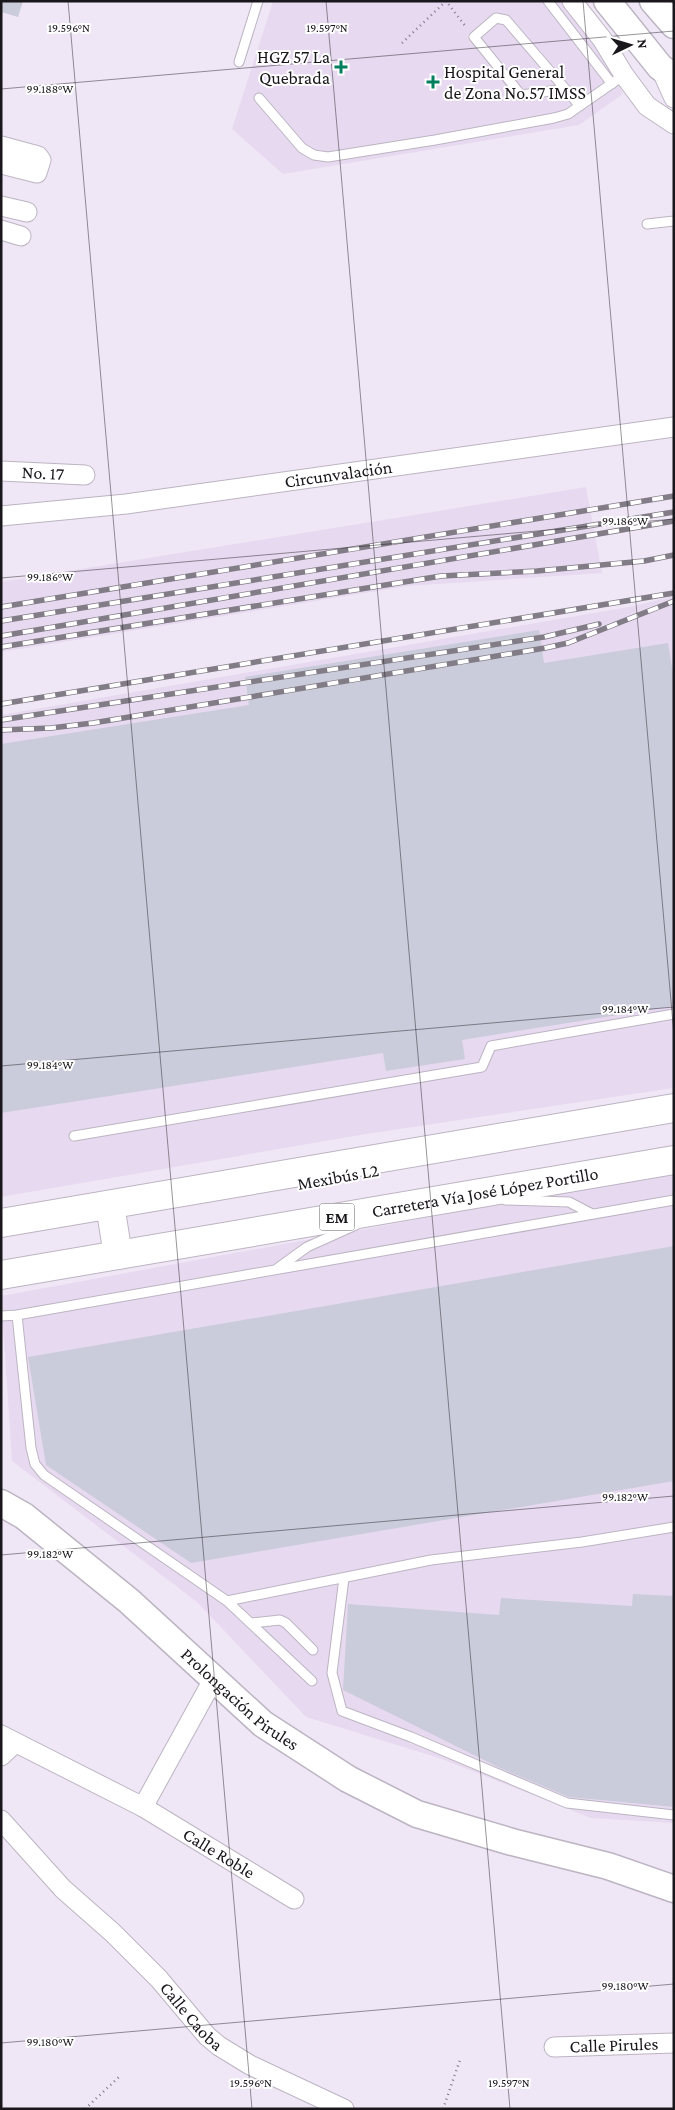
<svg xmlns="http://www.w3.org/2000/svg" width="675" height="2110" viewBox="0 0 675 2110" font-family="'Crimson Pro',serif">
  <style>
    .built { fill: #e7daf0 }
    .building { fill: #cacbdb }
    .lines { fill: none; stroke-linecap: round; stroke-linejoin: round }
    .lane-casing { stroke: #bcb4c2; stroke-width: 11 }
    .street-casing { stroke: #bcb4c2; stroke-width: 21 }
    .secondary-casing { stroke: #bcb4c2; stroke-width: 29 }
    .primary-casing { stroke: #bcb4c2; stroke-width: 30 }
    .path { stroke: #807a84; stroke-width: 2.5; stroke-dasharray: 1 4; stroke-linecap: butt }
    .lane { stroke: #fff; stroke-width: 9 }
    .street { stroke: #fff; stroke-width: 19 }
    .secondary { stroke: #fff; stroke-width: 26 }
    .primary { stroke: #fff; stroke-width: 28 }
    .rail-casing { stroke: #827c86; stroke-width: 5.5 }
    .rail { stroke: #fff; stroke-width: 4; stroke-dasharray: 11; stroke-linecap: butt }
    .ticks { fill: none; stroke: #1a171c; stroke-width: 1; stroke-opacity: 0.45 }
    .poi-dot { fill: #017f5e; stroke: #fff; stroke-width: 2 }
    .labels { text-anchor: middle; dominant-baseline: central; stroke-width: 4; stroke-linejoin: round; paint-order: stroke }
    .shield { fill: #fff; stroke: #5f5d60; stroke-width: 1 }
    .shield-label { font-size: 16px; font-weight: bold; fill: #1a171c }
    .poi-label { font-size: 18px; fill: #1a171c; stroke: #fff; text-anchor: end }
    .street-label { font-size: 18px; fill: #1a171c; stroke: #fff }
    .ticks-label { font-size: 12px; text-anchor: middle; fill: #1a171c; stroke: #fff; stroke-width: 4; stroke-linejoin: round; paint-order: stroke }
  </style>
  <rect width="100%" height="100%" fill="#f0e7f6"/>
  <path class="built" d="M273,1H564L614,70L623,94L579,125L283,174L232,129Z
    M586,487L602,573L408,586L1,652V582Z
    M674,596V1088L360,1135L1,1197V715L634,606Z
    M674,1172V1823L591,1818L439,1758L306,1717L197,1602L12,1461L1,1296Z"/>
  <path class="building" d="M1,1H23L18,17L1,12Z
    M539,630L544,663L668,643L674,680V1006L462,1040L465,1059L386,1071L383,1053L1,1113V744L249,705L245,677Z
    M674,1246V1481L191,1563L46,1465L28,1357Z
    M633,1594L674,1596V1807L569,1797L500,1768L343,1690L348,1604L499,1615L501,1598L632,1606Z"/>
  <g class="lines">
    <g class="lane-casing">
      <path id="lane" d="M548,1L612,84
        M239,62L258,1
        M565,89L521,95L474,37L496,18L506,20L580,106
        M259,98L302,148L314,155L328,157L435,140L554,118L568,114L624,75
        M647,224L674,221
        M74,1136L482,1067L491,1046L674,1014
        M505,1200L569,1202L592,1214
        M278,1268L307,1247L356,1225
        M17,1315L31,1448L35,1464L44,1475L227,1601L431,1560L582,1542L674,1527
        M1,1316L17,1315L674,1200
        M344,1578L332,1673L342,1711L411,1737L567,1803L674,1815
        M227,1601L312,1681
        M251,1623L280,1620L286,1623L313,1650"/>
    </g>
    <g class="street-casing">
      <g id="street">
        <path d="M572,1L602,39L624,75L647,106L674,124"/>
        <path d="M660,67L674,98"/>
        <path d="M1,146L38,156L41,160L37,173L1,164"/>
        <path d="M1,206L27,212"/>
        <path d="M1,230L21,236"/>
        <path id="s1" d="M1,471L85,475"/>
        <path id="s2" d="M1,516L126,504L674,427"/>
        <path id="s3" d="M1,1735L143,1807L294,1899"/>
        <path d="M1,1756L15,1743"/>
        <path d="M143,1807L214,1678"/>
        <path id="s4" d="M1,1820L63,1889L113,1933L159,1979L207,2036L219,2046L250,2065L344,2109"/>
        <path id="s5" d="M554,2047L674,2043"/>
      </g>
    </g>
    <g class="secondary-casing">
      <g id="secondary">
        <path d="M607,1L660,67L674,77"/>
        <path d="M653,1L674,25"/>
        <path id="s6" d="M1,1503L24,1516L129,1601L263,1724L348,1779L417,1814L512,1842L608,1866L674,1889"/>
      </g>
    </g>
    <g class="primary-casing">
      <g id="primary">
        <path d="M110,1205L118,1255"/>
        <path d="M1,1223L674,1108"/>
        <path id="s7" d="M1,1275L674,1160"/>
      </g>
    </g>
    <path class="path" d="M402,43L446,1L466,27
      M85,2109L120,2076
      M443,2109L461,2057"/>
    <use href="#lane" class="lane"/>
    <use href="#street" class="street"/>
    <use href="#secondary" class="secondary"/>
    <use href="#primary" class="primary"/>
    <g class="rail-casing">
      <path id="rail" d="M1,607L674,496
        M1,621L674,512
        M1,636L674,521
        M1,647L441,576L537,571L644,561L674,555
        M1,704L674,593
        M1,720L544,637L599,624
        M1,730L51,728L93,723L545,648L568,643L674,601"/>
    </g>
    <use href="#rail" class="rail"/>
  </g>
  <path class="ticks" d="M68,1L252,2109M326,1L510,2109M583,1L674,1035M1,89L674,31M1,578L674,519M1,1066L674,1007M1,1555L674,1496M1,2043L674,1984"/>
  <g class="poi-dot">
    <path d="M338.5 59.5h5v5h5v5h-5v5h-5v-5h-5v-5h5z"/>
    <path d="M430.5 74.5h5v5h5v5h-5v5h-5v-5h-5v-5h5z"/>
  </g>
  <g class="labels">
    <rect class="shield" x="319.5" y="1203.5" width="35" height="27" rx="4"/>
    <g class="shield-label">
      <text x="337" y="1217">EM</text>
    </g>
    <g class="poi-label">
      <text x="330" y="57">HGZ 57 La<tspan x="330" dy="21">Quebrada</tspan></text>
      <text x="444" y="72" text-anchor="start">Hospital General<tspan x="444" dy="21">de Zona No.57 IMSS</tspan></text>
    </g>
    <g class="street-label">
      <text stroke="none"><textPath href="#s1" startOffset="42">No. 17</textPath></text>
      <text stroke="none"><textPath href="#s2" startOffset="340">Circunvalación</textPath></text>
      <text transform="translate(338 1177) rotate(-10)">Mexibús L2</text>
      <text stroke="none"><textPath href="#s7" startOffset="491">Carretera Vía José López Portillo</textPath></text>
      <text stroke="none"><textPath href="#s6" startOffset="310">Prolongación Pirules</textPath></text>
      <text stroke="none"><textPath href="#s3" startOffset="248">Calle Roble</textPath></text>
      <text stroke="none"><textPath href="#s4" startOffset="274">Calle Caoba</textPath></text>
      <text stroke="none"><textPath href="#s5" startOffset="60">Calle Pirules</textPath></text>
    </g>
  </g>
  <g class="ticks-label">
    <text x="69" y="32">19.596°N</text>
    <text x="327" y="32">19.597°N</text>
    <text x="50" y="93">99.188°W</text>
    <text x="625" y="525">99.186°W</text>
    <text x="50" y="581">99.186°W</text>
    <text x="625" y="1013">99.184°W</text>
    <text x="50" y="1069">99.184°W</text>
    <text x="625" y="1501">99.182°W</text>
    <text x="50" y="1558">99.182°W</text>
    <text x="625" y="1990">99.180°W</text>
    <text x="50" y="2046">99.180°W</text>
    <text x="251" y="2087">19.596°N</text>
    <text x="509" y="2087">19.597°N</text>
  </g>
  <rect width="675" height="2110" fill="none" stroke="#1a171c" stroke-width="5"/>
  <g transform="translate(630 45) rotate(85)" stroke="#ffffff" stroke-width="4" paint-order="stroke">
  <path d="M0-4L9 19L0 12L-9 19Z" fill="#1a171c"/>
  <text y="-8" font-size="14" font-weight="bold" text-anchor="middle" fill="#1a171c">N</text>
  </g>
</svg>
